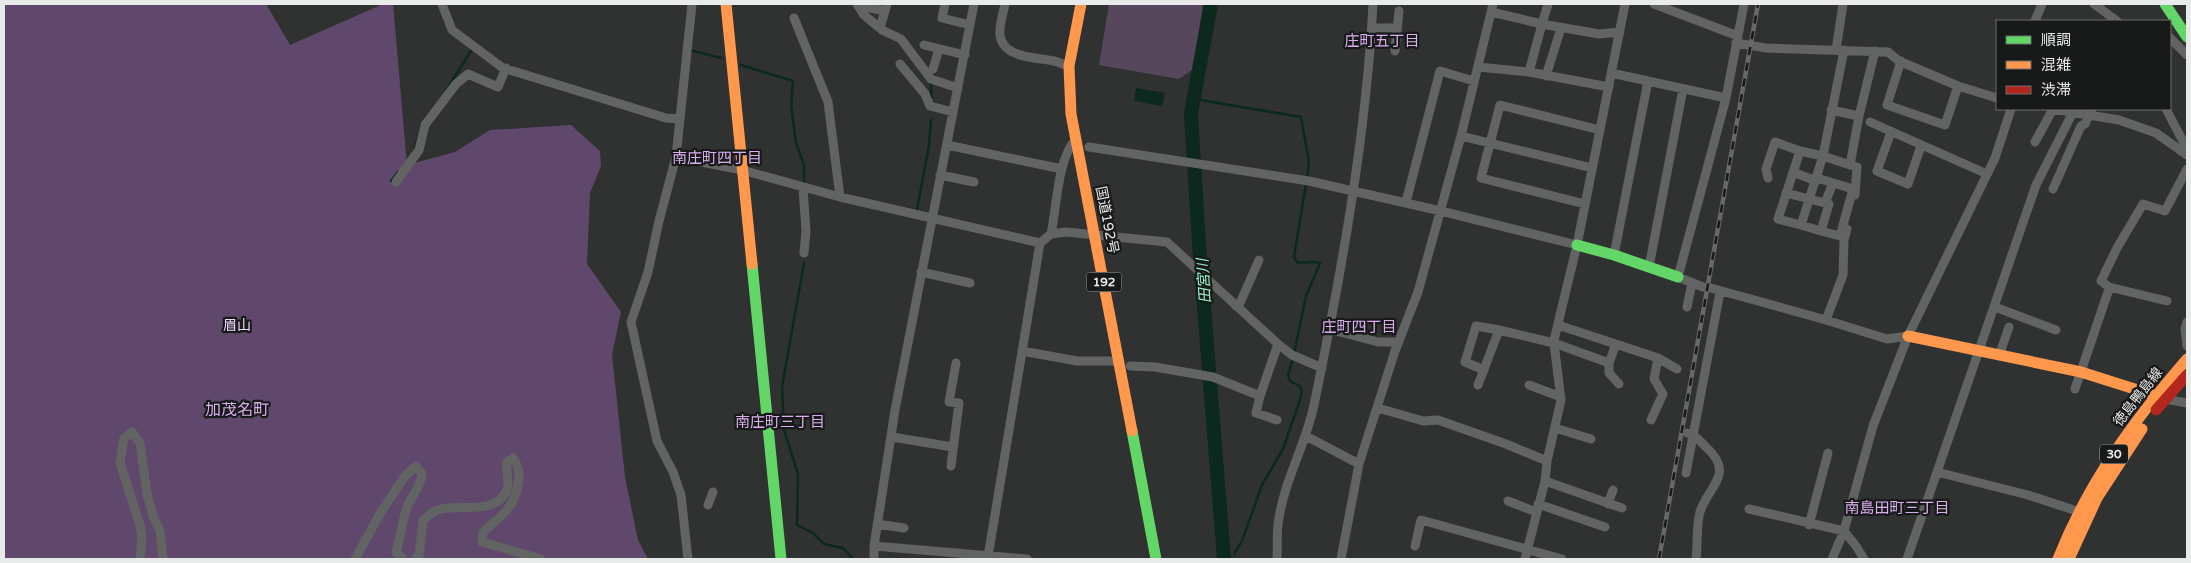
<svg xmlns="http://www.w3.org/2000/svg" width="2191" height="563" viewBox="0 0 2191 563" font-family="'Varela Round','Noto Sans JP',sans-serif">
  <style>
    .green { fill: #56475d }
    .forest { fill: #60486d }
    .water { fill: #0b291d }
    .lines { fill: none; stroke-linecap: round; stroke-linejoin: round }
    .stream { stroke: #0b291d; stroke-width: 2.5 }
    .river { stroke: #0b291d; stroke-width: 14 }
    .street { stroke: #626363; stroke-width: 9 }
    .fast { stroke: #63d668; stroke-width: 11 }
    .slow { stroke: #ff974d; stroke-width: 11 }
    .jam { stroke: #b3261e; stroke-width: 11 }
    .rail-casing { stroke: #676868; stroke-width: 4.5 }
    .rail { stroke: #181a19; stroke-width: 2.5; stroke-dasharray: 8; stroke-linecap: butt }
    .labels { text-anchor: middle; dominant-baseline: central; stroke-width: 4.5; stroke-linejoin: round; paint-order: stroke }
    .shield { fill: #181a19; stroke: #aaacab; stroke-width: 1 }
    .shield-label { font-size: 12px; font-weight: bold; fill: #e9ebea }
    .street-label { font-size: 14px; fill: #e9ebea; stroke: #181a19 }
    .park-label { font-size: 14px; fill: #f1d5ff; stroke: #181a19 }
    .neighbourhood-label { font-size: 15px; fill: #daaeee; stroke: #181a19 }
    .water-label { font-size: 15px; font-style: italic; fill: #98f4ca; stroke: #181a19 }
    .quarter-label { font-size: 16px; fill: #daaeee; stroke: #181a19 }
  </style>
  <rect width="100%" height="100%" fill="#303231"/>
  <path class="green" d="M1109,4H1203L1193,69L1179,79L1099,65Z"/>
  <path class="forest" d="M4,4H266L290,45L383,4H393L407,165L455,152L490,130L571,125L600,151L601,166L590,193L587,264L621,312L612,355L625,477L638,540L648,559H4Z"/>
  <path class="water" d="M1136,88L1165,93L1162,106L1134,101Z"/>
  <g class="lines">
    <path class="stream" d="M690,50L721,58
      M741,65L793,81L791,105L796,143L804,165V183
      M446,91L472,49
      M1194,99L1301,117L1309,162L1307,178
      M931,100V83
      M414,152L421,126
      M391,181L398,172
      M917,210L929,145L931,120
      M804,263L782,387L784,430L798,474L797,525L813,533L824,544L843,548L853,559
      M1294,354L1306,296L1320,263C1312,260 1305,264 1297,262L1294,257L1306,184
      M1234,554L1242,541L1262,485L1283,449L1300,400L1302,392L1300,386L1290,381L1288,375L1293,359
      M1224,559L1228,558"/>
    <path class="river" d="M1211,4L1191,113L1199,244L1224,559"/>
    <path class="street" d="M442,4L452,30L503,68L666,118L680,119
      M857,4L864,15L882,30L901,39L931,79L958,88
      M945,4L942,18L970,25
      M1005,4C1003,14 999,25 1000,35C1003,59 1037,57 1054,61C1059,62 1064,65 1069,66
      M1548,4L1542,24L1599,34L1620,32
      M1654,4L1738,36
      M2094,4L2117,21
      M866,7L885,11
      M1491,12L1542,24L1529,72
      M794,18L828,102L840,197
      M2035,21L2042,4
      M880,28L887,4
      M1372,28H1396
      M2170,38L2187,55
      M1736,43L1766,48L1888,52L1899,61L1958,86L1997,98
      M924,45L965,55
      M1836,50L1843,4
      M1844,50L1823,156L1800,151L1778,219L1801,225L1823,156L1850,165L1859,116L1875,51
      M1395,51L1399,11
      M1901,61L1887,105L1945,125L1958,86
      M900,64L925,94L930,106L953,112
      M1478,67L1529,72L1609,87
      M933,69L939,49
      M1611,73L1726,98
      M1546,76L1561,28
      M2053,109L2119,120L2156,133L2187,155
      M2166,109L2187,149
      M1831,110L1859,116
      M1870,122L1987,174
      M1891,132L1877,171L1908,184L1921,146
      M1461,136L1592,168
      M2035,142L2053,109
      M947,145L1062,169
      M1089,147L1309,181L1441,211L1577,245
      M676,157L742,170L840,197L1040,243L1051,234L1066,232L1167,242L1278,344L1292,355L1322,368
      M1850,165L1857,167L1855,195
      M1793,172L1816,181
      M940,175L974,182
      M1768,178L1766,169L1775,142L1800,151
      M396,182L419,150L425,125L456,84L468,74L498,87L506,68
      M803,188L806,231L804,253
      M2053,189L2081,126L2085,124L2092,109
      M1786,193L1829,204L1821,231L1840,236L1853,189L1817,178
      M1406,202L1440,71L1474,81
      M1825,203L1833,183
      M1585,204L1481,178L1500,105L1600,130
      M1801,225L1821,231
      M1051,234C1057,207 1057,159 1076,139
      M1614,255L1648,81
      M1649,267L1683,89
      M921,272L970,283
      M1703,287L1678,277L1726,98L1744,4
      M2109,287L2167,301
      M1711,288L1826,320L1887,339L1908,336
      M1236,306L1240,303L1259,260
      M1687,307L1692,283
      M1995,307L2056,330
      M1826,320L1843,275L1844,240L1847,229
      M2187,322L2185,329L2187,346
      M1558,325L1658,358L1654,379L1663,394L1651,420
      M1329,329L1378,342H1399
      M1022,351L1077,361H1118
      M1999,356L2009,327
      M1658,358L1677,369
      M1609,363L1616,344
      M1130,366L1155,367L1213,377L1260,396L1278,344
      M1484,370L1465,362L1476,326L1499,330
      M1478,385L1499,330L1554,343L1609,363V373L1619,384
      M1529,385L1561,397
      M2075,389L2109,289V287L2101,281L2117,248L2143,204L2165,211L2187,169
      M1260,396L1256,413L1277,420
      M2165,399L2187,403
      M1378,408L1423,421L1438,420L1506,444L1547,461
      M1555,428L1591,439
      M1687,433C1695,435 1700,441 1706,447C1736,474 1708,486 1700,512C1696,526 1698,544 1696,559
      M1306,436L1359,464
      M892,437L953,447
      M951,466L959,403L949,402L956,363
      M1937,472L2028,495L2083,513
      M1686,473L1720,292
      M1545,481L1622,508
      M1508,501L1536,512
      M1538,504L1605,527
      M1608,504L1613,490
      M708,505L713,492
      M1749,509L1844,531L1856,546L1864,559
      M877,524L904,528
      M1809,525L1828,453
      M874,546L895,410L974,4
      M1415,546L1421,520L1562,559
      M988,557L1040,243
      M140,559L142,537L140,525L120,463L124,438L132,432L140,443L147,494L153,516L160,531L163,559
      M355,559L381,512L405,476L416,466L422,474C421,488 410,497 406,510C402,524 400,539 396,553L403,559
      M415,559L419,556L423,521C427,517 433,511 438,510C459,503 493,516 506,492C511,484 505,471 507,462L513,458C519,467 520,474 518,485C513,510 501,516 483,532L482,542L541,559
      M688,559L681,495L673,472L657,441L631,322L648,272L659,221L676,157L692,4
      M874,559V546L1027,559
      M1277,559C1278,546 1276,531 1279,518C1285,479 1306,444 1314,405C1341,275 1366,137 1373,4
      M1341,559L1359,464L1395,351L1418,292L1461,136L1493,4
      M1525,559L1545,481L1547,461L1561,400L1554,343L1555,336L1577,245L1625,4
      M1832,559L1844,531L1873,426L1908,336L1995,158L2011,109
      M1907,559L2036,185L2073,112"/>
    <path class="fast" d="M2165,4L2187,37
      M1577,245L1614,255L1678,277
      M752,264L781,559
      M1132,431L1156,559"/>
    <path class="slow" d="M726,4L752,264
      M1081,4L1069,66L1071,114L1132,431
      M1908,336L2081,372L2163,398
      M2058,559C2088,483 2134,420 2187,359
      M2069,559L2097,498L2142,429"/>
    <path class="jam" d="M2156,410L2187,375"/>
    <g class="rail-casing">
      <path id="rail" d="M1659,559L1758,4"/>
    </g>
    <use href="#rail" class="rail"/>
  </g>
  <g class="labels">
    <g class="shield">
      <rect x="1086.5" y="272.5" width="35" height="19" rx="4"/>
      <rect x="2100" y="444.5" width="28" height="19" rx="4"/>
    </g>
    <g class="shield-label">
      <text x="1104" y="282">192</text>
      <text x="2114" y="454">30</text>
    </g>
    <g class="street-label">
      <text transform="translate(1107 220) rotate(79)">国道192号</text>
      <text transform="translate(2138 397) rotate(-52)">徳島鴨島線</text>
    </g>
    <g class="park-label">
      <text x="237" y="325">眉山</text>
    </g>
    <g class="neighbourhood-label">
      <text x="1382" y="41">庄町五丁目</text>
      <text x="717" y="158">南庄町四丁目</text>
      <text x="1359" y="327">庄町四丁目</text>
      <text x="780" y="422">南庄町三丁目</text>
      <text x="1897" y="508">南島田町三丁目</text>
    </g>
    <g class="water-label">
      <text transform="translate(1204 281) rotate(-94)">田宮川</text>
    </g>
    <g class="quarter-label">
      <text x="237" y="410">加茂名町</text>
    </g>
  </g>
  <rect width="2191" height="563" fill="none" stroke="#e9ebea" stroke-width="10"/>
  <rect x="1996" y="20" width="175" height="90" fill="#181a19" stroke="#6c6e6d"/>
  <rect x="2006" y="36" width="25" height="8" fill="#63d668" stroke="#6c6e6d"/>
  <text x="2041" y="45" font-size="15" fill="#e9ebea">順調</text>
  <rect x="2006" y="61" width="25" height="8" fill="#ff974d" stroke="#6c6e6d"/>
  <text x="2041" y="70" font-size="15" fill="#e9ebea">混雑</text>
  <rect x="2006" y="86" width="25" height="8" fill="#b3261e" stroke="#6c6e6d"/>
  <text x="2041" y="95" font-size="15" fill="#e9ebea">渋滞</text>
</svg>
